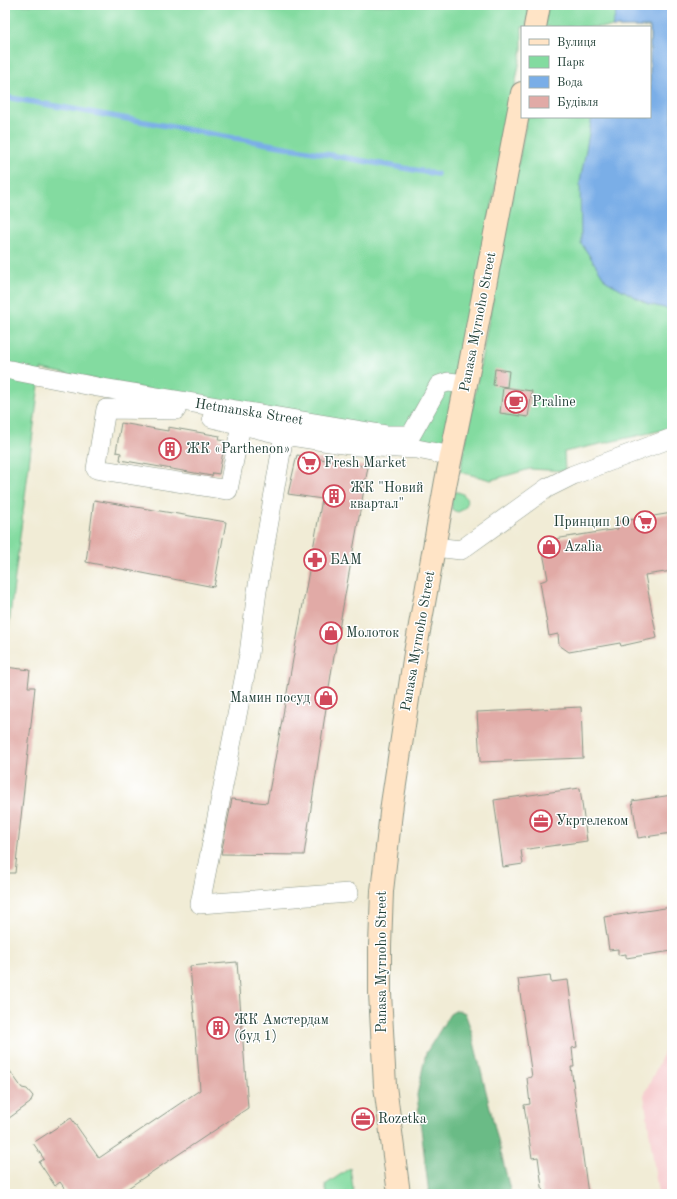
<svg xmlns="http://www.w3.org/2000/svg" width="677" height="1199" viewBox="0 0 677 1199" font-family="'Old Standard TT',serif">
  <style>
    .built { fill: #f7cfd1 }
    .green { fill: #83dba0; stroke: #518c6a }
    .forest { fill: #6abb86; stroke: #447c5d }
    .water { fill: #7aaee7; stroke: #4c768e }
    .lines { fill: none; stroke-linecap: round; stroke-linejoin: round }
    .stream { stroke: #7aaee7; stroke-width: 5.5 }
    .building { fill: #e1aaa6 }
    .minor-casing { stroke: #889485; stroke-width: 20 }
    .secondary-casing { stroke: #889485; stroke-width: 24 }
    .minor { stroke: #fff; stroke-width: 19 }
    .secondary { stroke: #ffe4c6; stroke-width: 22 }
    .labels { text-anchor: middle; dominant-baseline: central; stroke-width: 3; stroke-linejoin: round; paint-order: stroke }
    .street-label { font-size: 14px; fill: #1f3d34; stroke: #fff }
    .poi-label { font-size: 14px; fill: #1f3d34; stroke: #fff; text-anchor: start }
  </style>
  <rect width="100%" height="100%" fill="#fff"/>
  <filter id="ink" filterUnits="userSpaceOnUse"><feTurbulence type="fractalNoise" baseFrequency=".025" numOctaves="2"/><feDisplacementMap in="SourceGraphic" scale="8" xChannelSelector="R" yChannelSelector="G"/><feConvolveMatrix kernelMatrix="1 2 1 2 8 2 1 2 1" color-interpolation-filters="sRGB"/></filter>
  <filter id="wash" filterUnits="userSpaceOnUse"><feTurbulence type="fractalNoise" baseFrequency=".012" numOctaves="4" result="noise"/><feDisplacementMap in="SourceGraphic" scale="16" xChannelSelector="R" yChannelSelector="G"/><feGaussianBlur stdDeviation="0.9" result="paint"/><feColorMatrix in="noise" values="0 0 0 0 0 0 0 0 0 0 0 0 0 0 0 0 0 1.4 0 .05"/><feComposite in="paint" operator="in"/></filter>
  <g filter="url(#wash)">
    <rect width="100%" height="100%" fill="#f1ecd6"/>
    <path class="built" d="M672,1035V1194H658L644,1095Z"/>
    <path class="green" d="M5,5H530L526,27H522V49L460,373L445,446L41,369L5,656Z
      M548,5H672V428L564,452L565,471L530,469L491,480L460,472L527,117H650V27H544Z
      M455,492C466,492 470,501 464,509L458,512L452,510L451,494Z
      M350,1168L354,1194H327L325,1185Z"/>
    <path class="forest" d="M457,1010L465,1013L471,1030L511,1194H429L417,1095L426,1053L450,1014Z"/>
    <path class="water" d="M618,5H672V310L648,304L606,281L581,243L580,182L592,117H650V27H612Z"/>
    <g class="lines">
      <path class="stream" d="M5,97L437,174"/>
    </g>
    <g id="blocks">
      <path class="building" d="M495,369L509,371L507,387L493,385Z
        M503,387L532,391L528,417L500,413Z
        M121,423L168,431V427L220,436L219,440L225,441L219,474L213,473L212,476L120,460L121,453L116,452Z
        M297,455L368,467L332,668L304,855L221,854L232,799L267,803L322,499L288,494Z
        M94,500L226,522L214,587L86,562Z
        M672,513V571L645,575L657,638L621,646L620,643L569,652L559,645L558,634L549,636L540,582L548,579L542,547L548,540L618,529L617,522Z
        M5,667L30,670L28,687H35L15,873H5Z
        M581,707L583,758L480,762L477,712Z
        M580,788L587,841L521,850L523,864L503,867L494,800Z
        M672,795V833L638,838L632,801Z
        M672,907V951L626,958V954L618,955V949L609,950L604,917Z
        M237,962L248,1108L119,1194H69L60,1182L55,1186L39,1162L44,1159L33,1143L71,1118L99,1158L200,1090L190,966Z
        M550,975L551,982L568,980L577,1047L572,1048L574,1067H571L588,1194H543L538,1157L532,1158L524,1105L530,1104L527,1078L532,1077L518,979Z
        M5,1064L22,1088L27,1089L33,1096L30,1103L5,1121Z"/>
    </g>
  </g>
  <g filter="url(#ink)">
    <use href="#blocks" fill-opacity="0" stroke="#889485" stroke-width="1"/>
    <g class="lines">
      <g class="minor-casing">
        <path id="minor" d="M5,369L97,387L387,435H411L439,385L448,382L466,384
          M176,410L106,409L96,469L228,490L241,425
          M212,418L284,435
          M434,547L461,550L547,488L573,475L672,438
          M349,893L200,904L249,654L257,591L284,435L356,446L417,449L452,456"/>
      </g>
      <g class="secondary-casing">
        <path id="secondary" d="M535,27L539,5
          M399,1194L385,1086L380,993V946L382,891L392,804L415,653L446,481L468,374L522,93"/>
      </g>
      <use href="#minor" class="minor"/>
      <use href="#secondary" class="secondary"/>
    </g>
  </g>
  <defs>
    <g id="cafe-ring" transform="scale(1.15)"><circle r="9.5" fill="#fff" stroke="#d1495b" stroke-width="1.5"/><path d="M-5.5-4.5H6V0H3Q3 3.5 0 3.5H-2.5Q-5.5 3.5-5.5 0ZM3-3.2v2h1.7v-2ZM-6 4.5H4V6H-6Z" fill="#d1495b"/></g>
    <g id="building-ring" transform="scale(1.15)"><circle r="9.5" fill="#fff" stroke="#d1495b" stroke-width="1.5"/><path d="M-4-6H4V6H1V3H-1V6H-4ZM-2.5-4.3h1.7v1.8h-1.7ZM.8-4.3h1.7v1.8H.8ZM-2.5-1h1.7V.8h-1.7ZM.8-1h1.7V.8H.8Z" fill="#d1495b"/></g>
    <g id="supermarket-ring" transform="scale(1.15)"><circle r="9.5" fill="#fff" stroke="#d1495b" stroke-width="1.5"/><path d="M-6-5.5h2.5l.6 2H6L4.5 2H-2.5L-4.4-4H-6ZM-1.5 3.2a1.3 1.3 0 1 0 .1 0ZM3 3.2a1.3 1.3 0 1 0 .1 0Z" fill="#d1495b"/></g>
    <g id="shop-ring" transform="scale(1.15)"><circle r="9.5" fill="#fff" stroke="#d1495b" stroke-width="1.5"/><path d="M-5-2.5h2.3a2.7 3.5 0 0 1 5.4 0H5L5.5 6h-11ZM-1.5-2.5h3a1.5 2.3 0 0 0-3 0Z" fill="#d1495b"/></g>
    <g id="pharmacy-ring" transform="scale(1.15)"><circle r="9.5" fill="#fff" stroke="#d1495b" stroke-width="1.5"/><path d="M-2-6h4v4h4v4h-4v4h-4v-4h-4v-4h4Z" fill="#d1495b"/></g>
    <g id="office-ring" transform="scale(1.15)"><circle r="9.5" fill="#fff" stroke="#d1495b" stroke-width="1.5"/><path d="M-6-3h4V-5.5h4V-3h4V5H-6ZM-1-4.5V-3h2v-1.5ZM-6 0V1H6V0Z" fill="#d1495b"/></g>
  </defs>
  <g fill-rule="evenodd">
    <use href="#cafe-ring" x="516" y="402"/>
    <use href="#building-ring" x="170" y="449"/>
    <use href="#supermarket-ring" x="309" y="463"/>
    <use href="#building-ring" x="334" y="496"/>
    <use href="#supermarket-ring" x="645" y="522"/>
    <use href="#shop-ring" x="549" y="547"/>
    <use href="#pharmacy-ring" x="315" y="560"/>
    <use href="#shop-ring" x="331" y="633"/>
    <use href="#shop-ring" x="326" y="698"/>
    <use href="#office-ring" x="541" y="821"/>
    <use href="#building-ring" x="218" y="1028"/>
    <use href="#office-ring" x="363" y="1119"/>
  </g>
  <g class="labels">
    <g class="street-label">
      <text transform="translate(478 322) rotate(-79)">Panasa Myrnoho Street</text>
      <text transform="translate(249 412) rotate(9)">Hetmanska Street</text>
      <text transform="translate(418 641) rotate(-80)">Panasa Myrnoho Street</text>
      <text transform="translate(382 962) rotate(-90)">Panasa Myrnoho Street</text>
    </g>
    <g class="poi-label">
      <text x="532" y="402">Praline</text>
      <text x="186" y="449">ЖК «Parthenon»</text>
      <text x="324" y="463">Fresh Market</text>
      <text x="350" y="488">ЖК "Новий<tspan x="350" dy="16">квартал"</tspan></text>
      <text x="630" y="522" text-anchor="end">Принцип 10</text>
      <text x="564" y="547">Azalia</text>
      <text x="330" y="560">БАМ</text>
      <text x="346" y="633">Молоток</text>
      <text x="310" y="698" text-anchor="end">Мамин посуд</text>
      <text x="556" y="821">Укртелеком</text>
      <text x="234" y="1020">ЖК Амстердам<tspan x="234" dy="16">(буд 1)</tspan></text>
      <text x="378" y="1119">Rozetka</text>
    </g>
  </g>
  <rect width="677" height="1199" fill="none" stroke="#fff" stroke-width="20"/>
  <rect x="521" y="26" width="130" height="92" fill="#ffffff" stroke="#a5b1ae"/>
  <rect x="529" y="39" width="20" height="6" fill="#ffe4c6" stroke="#a5b1ae"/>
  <text x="557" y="46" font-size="12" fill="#1f3d34">Вулиця</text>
  <rect x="529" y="56" width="20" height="12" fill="#83dba0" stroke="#a5b1ae"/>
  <text x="557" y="66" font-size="12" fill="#1f3d34">Парк</text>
  <rect x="529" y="76" width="20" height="12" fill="#7aaee7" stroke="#a5b1ae"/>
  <text x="557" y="86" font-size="12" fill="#1f3d34">Вода</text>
  <rect x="529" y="96" width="20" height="12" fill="#e1aaa6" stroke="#a5b1ae"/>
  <text x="557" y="106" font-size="12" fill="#1f3d34">Будівля</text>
</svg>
